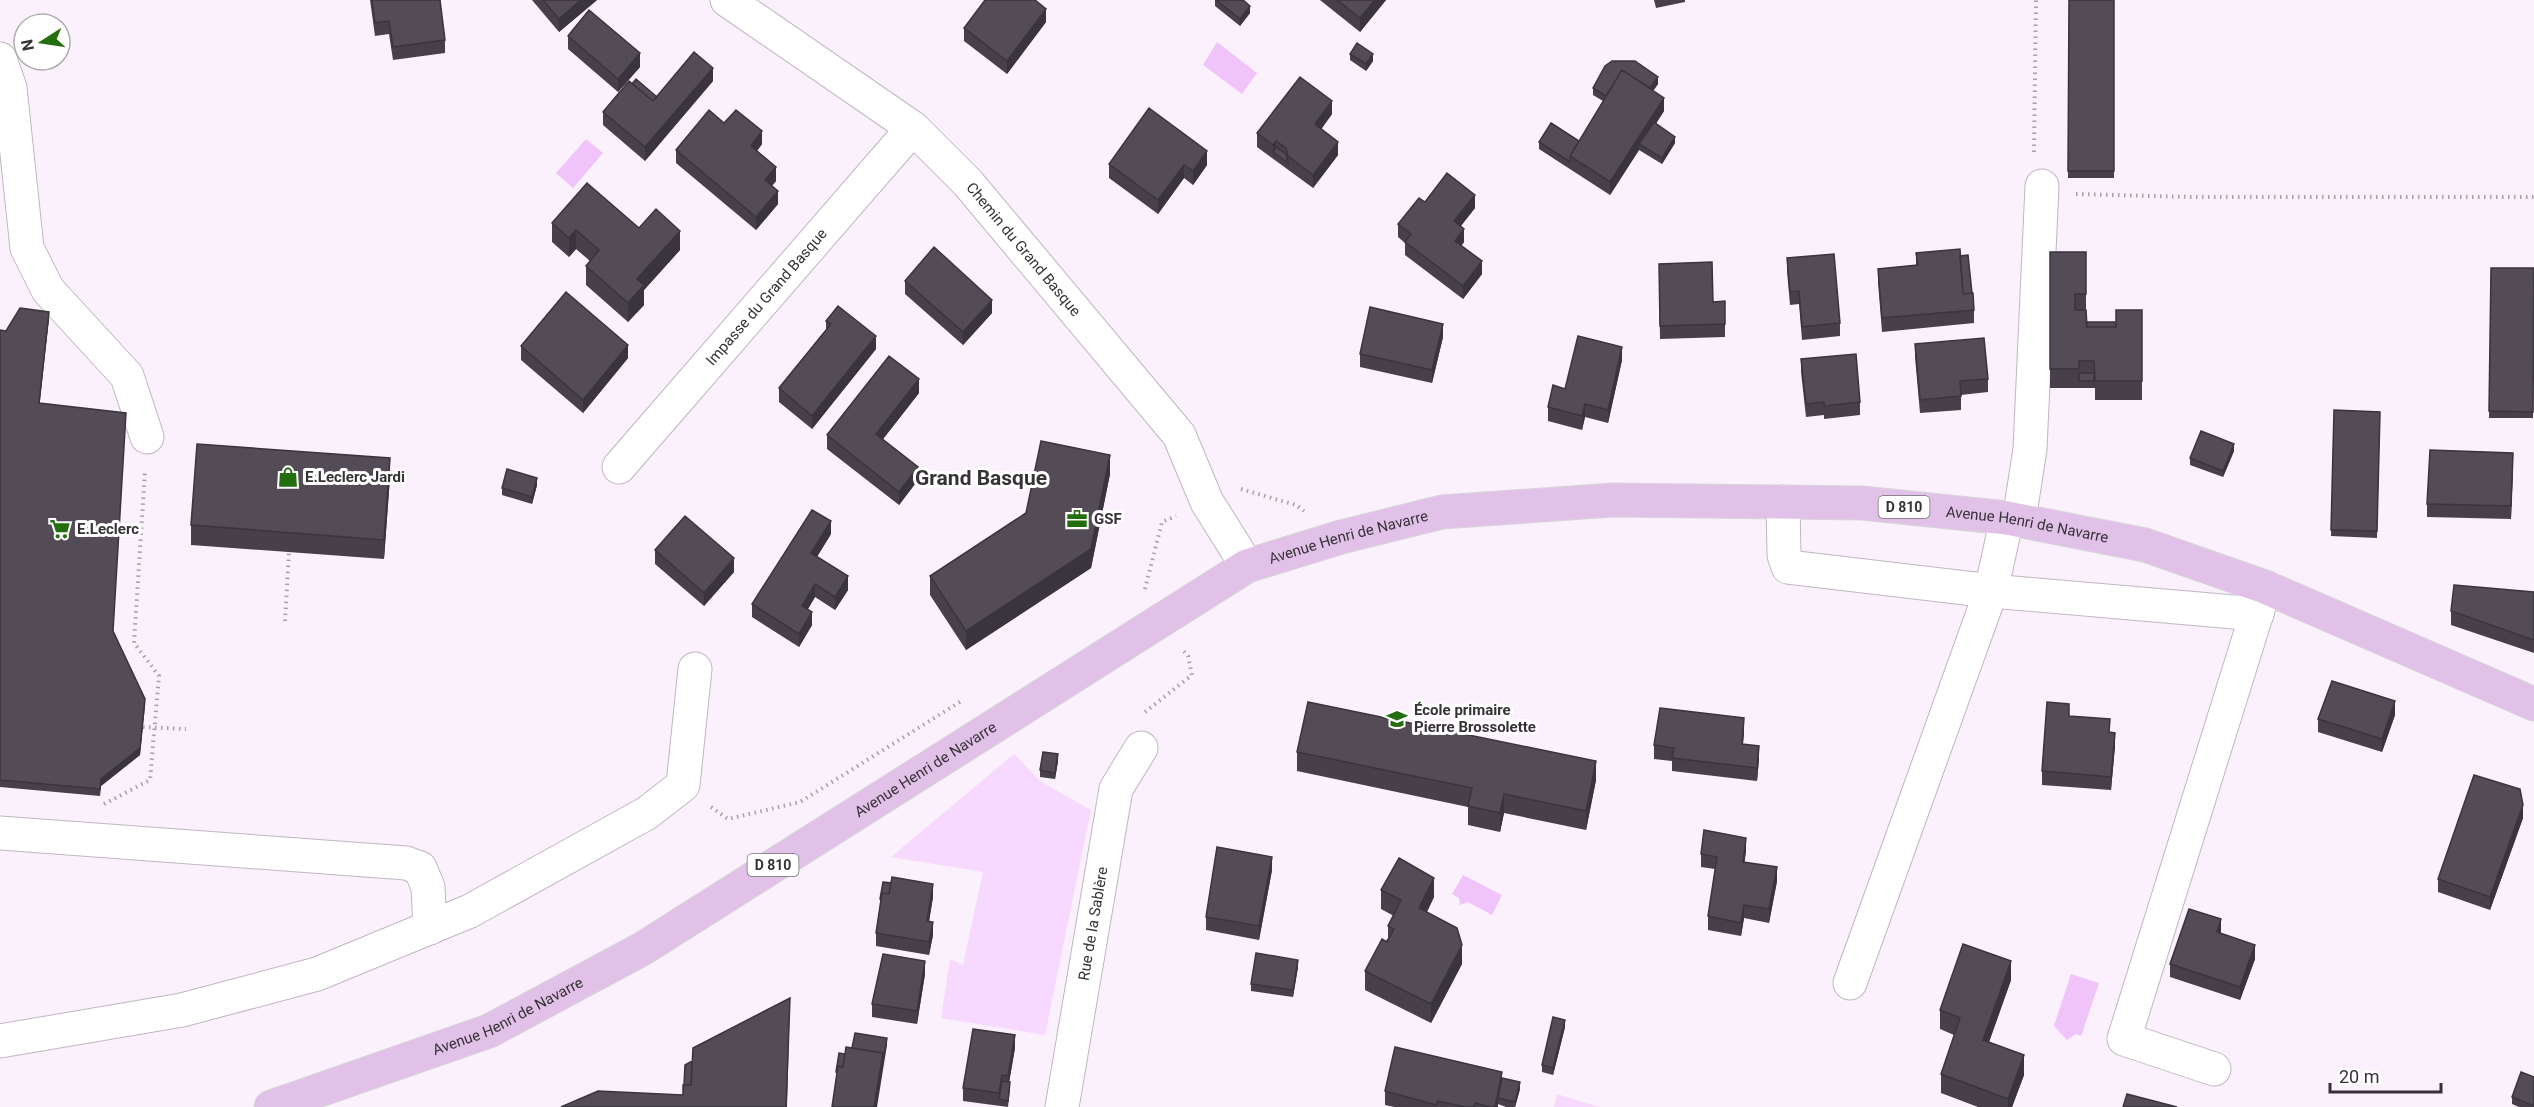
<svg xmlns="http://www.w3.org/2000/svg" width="2534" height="1107" viewBox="0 0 2534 1107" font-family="Roboto,sans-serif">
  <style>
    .green { fill: #f7d8fe }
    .water { fill: #f1c3fb }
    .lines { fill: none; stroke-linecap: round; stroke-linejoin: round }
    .minor-casing { stroke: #c0b6c2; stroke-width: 35 }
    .major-casing { stroke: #d7d6d7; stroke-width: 35 }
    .path { stroke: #a69fa8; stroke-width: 4; stroke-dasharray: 1.5 4.5; stroke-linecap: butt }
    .minor { stroke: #fff; stroke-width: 33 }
    .major { stroke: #e2c1e9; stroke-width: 33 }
    .wall { fill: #474049 }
    .shaded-wall { fill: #3a343c }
    .building { fill: #534b55; stroke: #3a343c; stroke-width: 1.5 }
    .labels { text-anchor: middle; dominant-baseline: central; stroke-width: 6; stroke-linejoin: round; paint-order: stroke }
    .shield { fill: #fff; stroke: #727073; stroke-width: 1.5 }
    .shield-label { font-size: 14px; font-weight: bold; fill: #363237 }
    .street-label { font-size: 15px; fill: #363237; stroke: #fff }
    .poi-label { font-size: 15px; font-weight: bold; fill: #363237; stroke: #fff; text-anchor: start }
    .district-label { font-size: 21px; font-weight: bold; fill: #363237; stroke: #fff }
  </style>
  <rect width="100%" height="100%" fill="#fbf1fd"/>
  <path class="green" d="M1014,754L1040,781L1091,810L1045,1035L941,1018L950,959L963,965L983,872L891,857Z
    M1557,1094L1599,1107H1554Z"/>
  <path class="water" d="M1217,42L1257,73L1242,94L1203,65Z
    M586,139L603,153L573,188L556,173Z
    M1463,875L1502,895L1492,915L1468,902L1460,905L1459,898L1452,894Z
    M2071,974L2099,983L2081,1036L2076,1034L2067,1040L2054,1026Z"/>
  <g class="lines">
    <g class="minor-casing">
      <g id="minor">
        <path id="s1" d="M727,0L913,128L968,183L1179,435L1207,502L1247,566"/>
        <path d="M0,59L10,88L27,248L48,290L127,376L147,437"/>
        <path id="s2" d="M619,467L913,128"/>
        <path d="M1783,502L1784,555L1788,567L1991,591L2257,614"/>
        <path d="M2019,520L2030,449L2042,186"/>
        <path d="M0,833L406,863L420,868L428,887L430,928"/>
        <path d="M1850,983L1991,591L2007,518"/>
        <path d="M0,1041L182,1010L317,974L470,911L647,813L683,785L695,669"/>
        <path d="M2214,1069L2124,1039L2265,587"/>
        <path id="s3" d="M1062,1107L1116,789L1141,748"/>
      </g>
    </g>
    <g class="major-casing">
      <g id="major">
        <path id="s4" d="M271,1107L489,1031L642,949L1247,566L1341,537L1442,512L1613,500L1862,503L2007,518L2145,545L2265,587L2534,704"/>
      </g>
    </g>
    <path class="path" d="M2034,152L2036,0
      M2076,194L2191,197H2534
      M1241,489L1296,505L1304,511
      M1145,589L1162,522L1176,516
      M285,621L289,552
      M1145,712L1192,675L1188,656L1182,649
      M143,727L186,729
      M104,804L150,780L159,676L134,643L145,471
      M711,807L728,819L800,802L963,700"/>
    <use href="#minor" class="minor"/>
    <use href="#major" class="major"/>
  </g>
  <path class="wall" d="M370,0H440L445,40V53L393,60L389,34L375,36Z
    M532,0H597L559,32Z
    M1215,0H1244V1L1250,13L1240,26L1215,6Z
    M1320,0H1386L1360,32Z
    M1654,0H1685V2L1656,8Z
    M2069,0H2114V178H2068Z
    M1046,22L1007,74L964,41V28Z
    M568,36L640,67L618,92L568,49Z
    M1350,54L1373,61L1366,71L1350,60Z
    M713,81L645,161L603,125V112L632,84L657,97Z
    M1658,84L1653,91L1664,111L1656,123L1675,143L1662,164L1639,150L1610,195L1539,149V142L1579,141L1603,101L1593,95V88Z
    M1332,114L1321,129L1338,155L1313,188L1257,147V133Z
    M724,123L762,144L757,151L776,181L772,186L778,204L756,230L676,163V150Z
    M1109,164L1207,165L1193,185L1184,178L1158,214L1109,178Z
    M1425,202L1475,208L1461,226L1464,242L1461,246L1482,274L1463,299L1405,255V243L1398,237V224Z
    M552,223L639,228L680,250L644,290V305L628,322L586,285V266L590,261L576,249L569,257L552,242Z
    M2050,252H2086V322H2116L2142,310V400H2095V388H2050Z
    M1916,253L1960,256L1974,310V323L1882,332L1878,282V269L1916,266Z
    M1787,258L1840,323V336L1802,340L1799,304L1790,305L1787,271Z
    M2491,268H2534L2533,418H2489Z
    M1659,277L1713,302L1725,301V337L1660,339Z
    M905,281L992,313L963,345L905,294Z
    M49,318L39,404L114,632L145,706L140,755L101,786L100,796L0,787V330L6,331Z
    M826,321L876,349L812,429L779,402V388L826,330Z
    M1443,337L1432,383L1360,367V354Z
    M1915,344L1988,379V392L1961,395V410L1920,413L1915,357Z
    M521,346L628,358L583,413L521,360Z
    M1801,359L1860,402V415L1824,419V415L1806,417L1801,372Z
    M1622,360L1608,423L1585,417L1582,430L1548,421V407L1565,389Z
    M919,393L883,439L918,480L899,505L827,449V435Z
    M2334,410L2380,412L2377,538L2331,536Z
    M2234,451L2223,477L2190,465V458Z
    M2513,466L2511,519L2427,517V504Z
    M1110,474L1091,568L966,650L930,595V576L1026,513Z
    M390,477L384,559L191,545V525Z
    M537,485L532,504L502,495V488Z
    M831,534L817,557L848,590L835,610L815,597L808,609L812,625L799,647L752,617V604Z
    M655,550L734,572L704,606L655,564Z
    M2534,592V653L2451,625V611Z
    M2395,715L2382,752L2318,732V719Z
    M2069,716L2110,732L2115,746L2111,790L2042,785V771Z
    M1744,731L1743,744L1759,759L1757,781L1672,771V761L1654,759V745Z
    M1297,752L1596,780L1586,830L1504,813L1500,832L1468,825V807L1297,771Z
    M1058,761L1055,779L1040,777V770Z
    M2523,818L2490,910L2438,892V879Z
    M1746,851L1744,862L1777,881L1769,923L1744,918L1741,936L1708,930V916L1715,869L1701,867V854Z
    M1272,870L1259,940L1206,930V917Z
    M1381,890L1434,897L1427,912L1462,964L1431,1023L1365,990V971L1388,938V926L1394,916L1381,909Z
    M933,897L929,921L933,935L929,955L876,946V933L880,905V899Z
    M2220,934L2255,959L2240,1000L2170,977V964Z
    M1298,967L1293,997L1251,991V984Z
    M925,974L917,1024L872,1017V1004Z
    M2011,980L1989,1042L2024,1075L2012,1107H1978L1941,1093V1074L1954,1035L1940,1029V1010Z
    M1565,1027L1553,1075L1542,1072V1065Z
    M1015,1048L1009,1082L1010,1089L1008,1107L963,1101V1088Z
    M2534,1077V1107H2519L2512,1104V1097Z
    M1502,1078L1520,1089L1515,1107H1506L1498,1104V1107H1394L1385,1105V1091Z"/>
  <path class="shaded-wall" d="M581,0H597L559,32V19Z
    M1375,0H1386L1360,32V18Z
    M1250,6V13L1240,26V19Z
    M1046,9V22L1007,74V61Z
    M640,53V67L618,92V79Z
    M1373,54V61L1366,71V64Z
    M713,68V81L645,161V147Z
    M1658,77V84L1647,99V92Z
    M1664,98V111L1642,146L1639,144V150L1610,195V182Z
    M1332,101V114L1315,138V124Z
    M762,131V144L751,159V146Z
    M1675,137V143L1662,164V158Z
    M1276,141V154L1273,152V158V145Z
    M1338,142V155L1313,188V175Z
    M1207,151V165L1193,185V171Z
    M1184,165V178L1158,214V200Z
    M776,167V181L765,193V180Z
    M778,191V204L756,230V217Z
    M1475,195V208L1454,234V221Z
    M1464,229V242L1455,254V241Z
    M576,230V249L569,257V238Z
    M680,231V250L644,290V305L628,322V303L637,279Z
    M1482,261V274L1463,299V286Z
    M992,300V313L963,345V332Z
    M49,312V318L39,410V403Z
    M1443,324V337L1432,383V370Z
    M876,336V349L812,429V416Z
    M628,345V358L583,413V400Z
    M1622,347V360L1608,423V410Z
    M919,379V393L876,448V434Z
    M1585,404V417L1582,430V416Z
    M2234,444V451L2223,477V471Z
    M2513,453V466L2511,519V506Z
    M1110,455V474L1091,568L966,650V631Z
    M390,458V477L384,559V540Z
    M918,467V480L899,505V492Z
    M537,478V485L532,504V497Z
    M831,521V534L811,566V553Z
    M734,558V572L704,606V593Z
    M848,576V590L835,610V597Z
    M815,584V597L802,619V606Z
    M812,612V625L799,647V634Z
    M145,699L140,755L101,786L100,796L101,779Z
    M2395,701V715L2382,752V739Z
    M1744,718V731L1742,757V744Z
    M2115,733V746L2111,790V777Z
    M1759,746V759L1757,781V768Z
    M1058,754V761L1055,779V773Z
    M1596,761V780L1586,830V811Z
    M1504,794V813L1500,832V813Z
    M2523,805V818L2490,910V897Z
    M1746,838V851L1743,875V862Z
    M1272,857V870L1259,940V926Z
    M1777,867V881L1769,923V909Z
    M1434,878V897L1419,927V908Z
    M933,884V897L927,934V921Z
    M1744,905V918L1741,936V923Z
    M2221,919V933L2217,946V932Z
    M933,922V935L929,955V942Z
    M1462,945V964L1431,1023V1004Z
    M2255,945V959L2240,1000V987Z
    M1298,960V967L1293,997V990Z
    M925,961V974L917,1024V1011Z
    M2011,961V980L1983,1059V1040Z
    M790,998L787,1107H786Z
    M1565,1020V1027L1553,1075V1068Z
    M1015,1035V1048L1008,1089V1076Z
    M887,1038V1045L877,1107H874L883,1053Z
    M2024,1055V1075L2012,1107H2008V1099Z
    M1502,1072V1085L1498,1098V1107H1495Z
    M1520,1082V1089L1515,1107V1102Z"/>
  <path class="building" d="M372,0H440L445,40L393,47L389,21L375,23Z
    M543,0H581L559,19Z
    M985,0H1035L1046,9L1007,61L964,28Z
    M1216,0H1243L1250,6L1240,19Z
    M1337,0H1375L1360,18Z
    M2069,0H2114V171H2068Z
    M589,10L640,53L618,79L568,36Z
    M1357,43L1373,54L1366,64L1350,54Z
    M694,52L713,68L645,147L603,112L629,81L653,101Z
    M1612,61H1635L1658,77L1650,88L1622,70L1606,96L1593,88L1605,66Z
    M1622,70L1664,98L1610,182L1570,156Z
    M1300,77L1332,101L1315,124L1338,142L1313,175L1288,156L1286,148L1276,141L1273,145L1257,133Z
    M636,79L657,97L653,101L632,84Z
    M1149,108L1207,151L1193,171L1184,165L1158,200L1109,164Z
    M709,110L724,123L736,110L762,131L751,146L776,167L765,180L778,191L756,217L676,150Z
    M1654,122L1675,137L1662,158L1639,144Z
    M1551,123L1579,141L1570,156V162L1539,142Z
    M1276,147L1286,154L1288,163L1273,152Z
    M1447,173L1475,195L1454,221L1464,229L1455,241L1482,261L1463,286L1405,242L1411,234L1398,224L1419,198L1425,202Z
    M587,183L639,228L656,209L680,231L637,279L644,285L628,303L586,266L599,250L576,230L569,238L552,223Z
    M934,247L992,300L963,332L905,281Z
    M1960,249L1963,294L1973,293L1974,310L1882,318L1878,269L1918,265L1916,253Z
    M2050,252H2086V294H2075V310H2086L2087,327H2116V310H2142V381H2095L2094,361H2079V369H2050Z
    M1834,254L1840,323L1802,327L1799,291L1790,292L1787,258Z
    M1968,255L1972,293L1963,294L1960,256Z
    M1712,262L1713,302L1725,301V324L1660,326L1659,264Z
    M2491,268H2534L2533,412L2489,411Z
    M566,292L628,345L583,400L521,346Z
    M838,306L876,336L812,416L779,388L831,324L826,321Z
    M1370,307L1443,324L1432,370L1360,354Z
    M20,308L49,312L39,403L126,413L113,631L145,699L140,748L101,779L100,789L0,780V330L6,331Z
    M2086,322H2116V327H2087Z
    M1578,336L1622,347L1608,410L1585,404L1582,416L1548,407L1553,385L1565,389Z
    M1984,338L1988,379L1960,381L1961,396L1920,400L1915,344Z
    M1856,354L1860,402L1824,406V402L1806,404L1801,359Z
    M889,356L919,379L876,434L918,467L899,492L827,435Z
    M2079,373H2094V381H2079Z
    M2334,410L2380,412L2377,531L2331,530Z
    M2201,431L2234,444L2223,471L2190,458Z
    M1041,441L1110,455L1091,549L966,631L930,576L1026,513Z
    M197,444L390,458L384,540L191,525Z
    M2430,450L2513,453L2511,506L2427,504Z
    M507,469L537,478L532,497L502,488Z
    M812,510L831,521L811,553L848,576L835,597L815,584L802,606L812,612L799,634L752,604Z
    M685,516L734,558L704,593L655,550Z
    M2454,585L2534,592V640L2451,611Z
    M2332,681L2395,701L2382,739L2318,719Z
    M1308,702L1596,761L1586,811L1504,794L1500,813L1468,806L1472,788L1297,752Z
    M2047,702L2069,704V716L2110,719L2109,732L2115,733L2111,777L2042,771Z
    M1660,708L1744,718L1742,744L1759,746L1757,768L1672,758L1674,748L1654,745Z
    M1043,752L1058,754L1055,773L1040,770Z
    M2474,775L2520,789L2523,805L2490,897L2438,879Z
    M1704,830L1746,838L1743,862L1777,867L1769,909L1744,905L1741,923L1708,916L1717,857L1701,854Z
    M1217,847L1272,857L1259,926L1206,917Z
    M1399,858L1434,878L1419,908L1457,928L1462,945L1431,1004L1365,971L1382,939L1387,942L1394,929L1388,926L1401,900L1381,890Z
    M892,877L933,884L927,921L933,922L929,942L876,933L882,893L889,894Z
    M883,882L891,883L889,894L882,893L881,900L880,899Z
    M2189,909L2221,919L2217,932L2255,945L2240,987L2170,964Z
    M1963,944L2011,961L1983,1040L2024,1055L2008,1099L1941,1074L1960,1018L1940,1010Z
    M1256,953L1298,960L1293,990L1251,984Z
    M883,954L925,961L917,1011L872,1004Z
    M790,998L786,1107H561L598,1091L683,1095V1085H691L693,1048Z
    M1553,1017L1565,1020L1553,1068L1542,1065Z
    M973,1029L1015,1035L1008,1076L1002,1075L999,1093L963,1088Z
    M855,1033L887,1038L883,1060V1053L852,1048Z
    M846,1047L883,1053L874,1107H832L838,1066L843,1067Z
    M1395,1047L1502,1072L1495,1107H1490L1475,1103L1474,1107H1465L1438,1101L1436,1105L1385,1091Z
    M839,1053L845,1054L843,1067L838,1066L837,1072H836Z
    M692,1061L691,1085H684L685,1065Z
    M2521,1072L2534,1077V1106L2512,1097Z
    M1502,1078L1520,1082L1515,1102L1498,1098Z
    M1002,1081L1010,1082L1008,1101L999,1099Z
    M2127,1094L2177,1107H2123Z"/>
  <defs>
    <g id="shop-bare" transform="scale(1.62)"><path d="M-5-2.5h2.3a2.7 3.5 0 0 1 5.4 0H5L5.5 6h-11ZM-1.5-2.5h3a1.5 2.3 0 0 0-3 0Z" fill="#236e0f" stroke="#fff" stroke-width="2.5" paint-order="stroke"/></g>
    <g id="office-bare" transform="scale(1.62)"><path d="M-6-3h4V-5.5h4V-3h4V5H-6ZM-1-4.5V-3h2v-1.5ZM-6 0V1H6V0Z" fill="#236e0f" stroke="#fff" stroke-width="2.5" paint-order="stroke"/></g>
    <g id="supermarket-bare" transform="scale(1.62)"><path d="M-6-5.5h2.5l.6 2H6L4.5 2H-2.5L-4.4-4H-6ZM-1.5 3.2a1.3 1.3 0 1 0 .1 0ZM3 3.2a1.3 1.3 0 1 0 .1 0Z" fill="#236e0f" stroke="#fff" stroke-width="2.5" paint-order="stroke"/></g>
    <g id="school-bare" transform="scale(1.62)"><path d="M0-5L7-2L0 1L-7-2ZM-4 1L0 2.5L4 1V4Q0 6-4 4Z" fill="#236e0f" stroke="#fff" stroke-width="2.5" paint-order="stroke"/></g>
  </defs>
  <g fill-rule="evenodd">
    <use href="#shop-bare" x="288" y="477"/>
    <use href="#office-bare" x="1077" y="519"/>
    <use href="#supermarket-bare" x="60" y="529"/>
    <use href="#school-bare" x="1397" y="719"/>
  </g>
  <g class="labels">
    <g class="shield">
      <rect x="1878.5" y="496" width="51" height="22" rx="4.5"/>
      <rect x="747.5" y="854" width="51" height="22" rx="4.5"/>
    </g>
    <g class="shield-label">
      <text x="1904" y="507">D 810</text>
      <text x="773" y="865">D 810</text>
    </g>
    <g class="street-label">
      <text stroke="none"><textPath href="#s1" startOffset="390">Chemin du Grand Basque</textPath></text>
      <text stroke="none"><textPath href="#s2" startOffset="225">Impasse du Grand Basque</textPath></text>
      <text stroke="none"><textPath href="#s4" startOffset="1910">Avenue Henri de Navarre</textPath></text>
      <text stroke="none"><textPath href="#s4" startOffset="1226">Avenue Henri de Navarre</textPath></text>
      <text stroke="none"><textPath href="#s4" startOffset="740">Avenue Henri de Navarre</textPath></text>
      <text stroke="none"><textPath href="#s3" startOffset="186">Rue de la Sablère</textPath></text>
      <text stroke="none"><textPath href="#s4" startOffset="254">Avenue Henri de Navarre</textPath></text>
    </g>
    <g class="poi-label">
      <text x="305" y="477">E.Leclerc Jardi</text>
      <text x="1094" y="519">GSF</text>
      <text x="77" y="529">E.Leclerc</text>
      <text x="1414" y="710">École primaire<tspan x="1414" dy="17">Pierre Brossolette</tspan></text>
    </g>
    <g class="district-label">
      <text x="981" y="478">Grand Basque</text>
    </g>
  </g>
  <g transform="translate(42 42) rotate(258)"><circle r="28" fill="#ffffff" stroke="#afadaf" stroke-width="1.5"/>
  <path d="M0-4.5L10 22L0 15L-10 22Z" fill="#236e0f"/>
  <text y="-9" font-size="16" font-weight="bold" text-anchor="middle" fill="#363237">N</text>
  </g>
  <path d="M2330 1083v9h111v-9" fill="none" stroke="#363237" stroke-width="3"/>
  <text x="2339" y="1083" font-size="18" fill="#363237" stroke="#ffffff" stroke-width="4.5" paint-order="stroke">20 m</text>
</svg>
